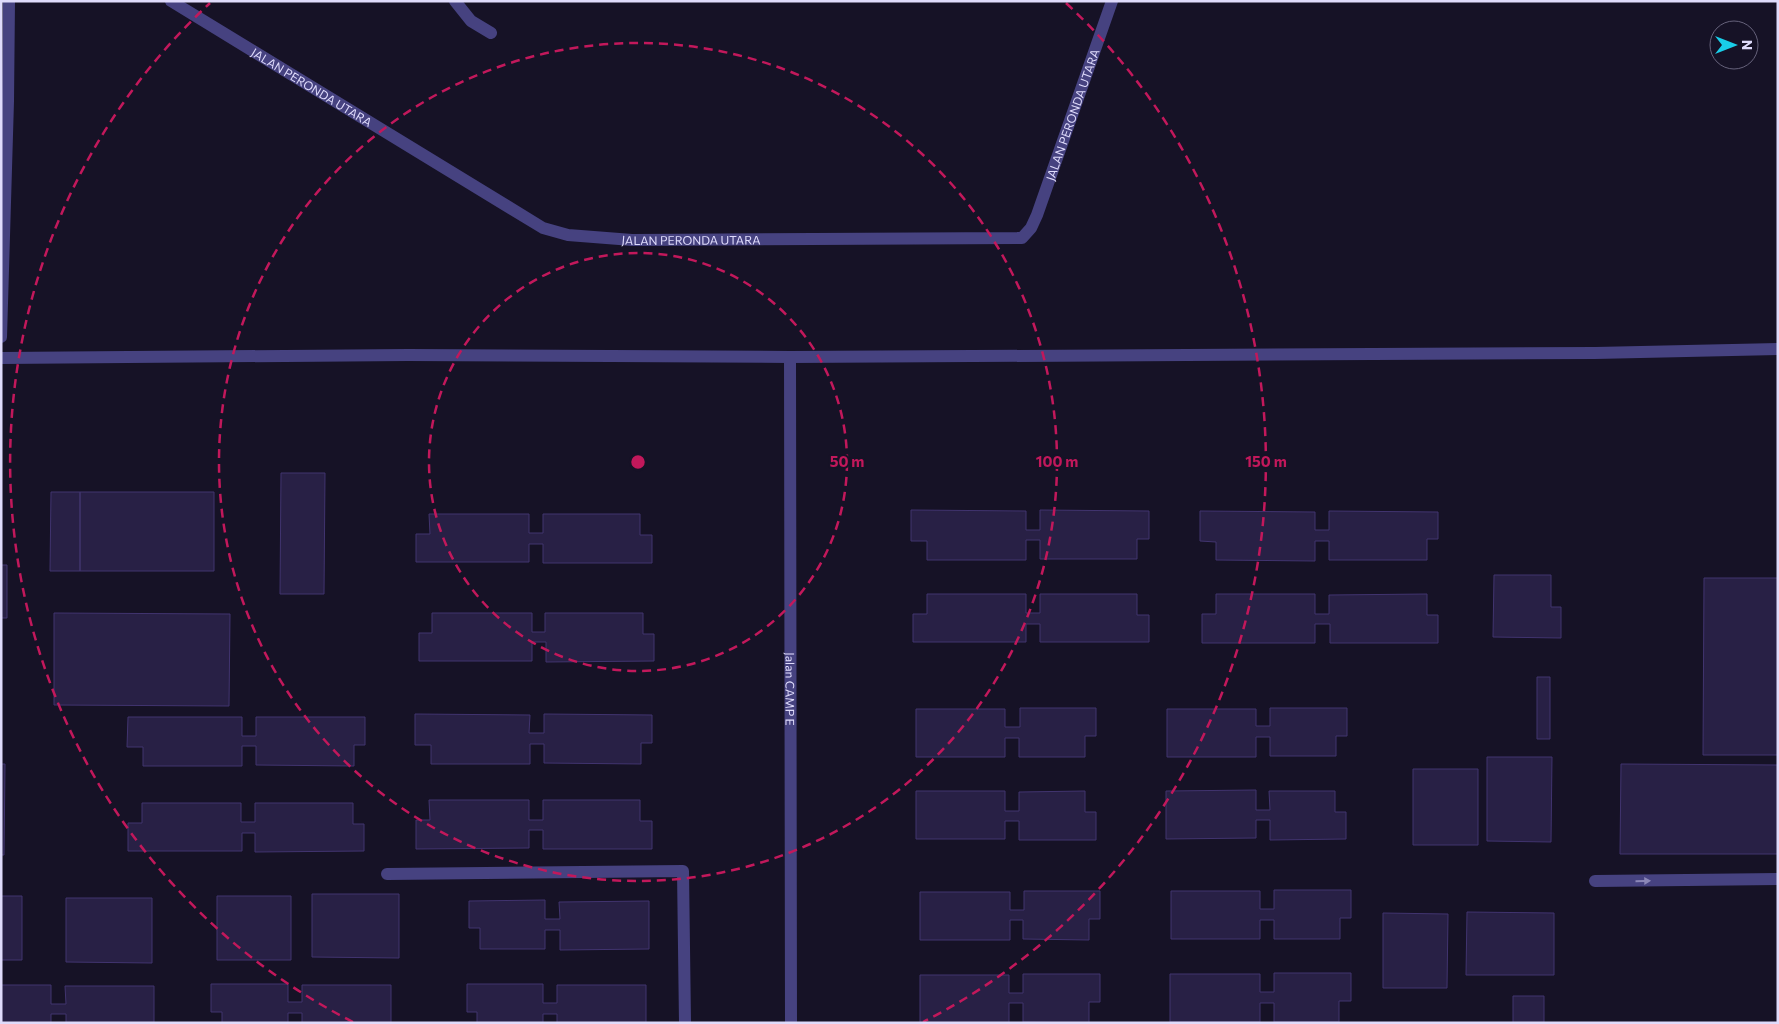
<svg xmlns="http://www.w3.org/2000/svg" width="1779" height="1024" viewBox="0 0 1779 1024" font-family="Commissioner,sans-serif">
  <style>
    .building { fill: #282045; stroke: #41346f }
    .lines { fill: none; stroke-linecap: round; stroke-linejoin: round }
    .lane { stroke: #464280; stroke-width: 12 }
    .street { stroke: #464280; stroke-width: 12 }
    .oneway { fill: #8b87b7 }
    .ring { fill: none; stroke: #c2185b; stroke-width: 2.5; stroke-dasharray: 9 6 }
    .labels { text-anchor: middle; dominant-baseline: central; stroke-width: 4; stroke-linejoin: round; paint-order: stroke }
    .street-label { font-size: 12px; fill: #dfdbfb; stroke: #161226 }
    .centre { fill: #c2185b; stroke: #161226; stroke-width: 2.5 }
    .ring-label { font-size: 15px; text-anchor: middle; font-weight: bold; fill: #c2185b; stroke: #161226; stroke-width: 4; stroke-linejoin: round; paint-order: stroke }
  </style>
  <rect width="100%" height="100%" fill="#161226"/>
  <path class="building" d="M281,473H325L324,594H280Z
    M51,492H80V571H50Z
    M80,492H214V571H80Z
    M911,510L1026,511V530H1040V510L1149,511V539H1137V559H1040V540H1026V560H927V541H911Z
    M1200,511L1315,512V530H1329V511L1438,512V539H1427V560H1329V541H1315V561L1216,560V542L1200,541Z
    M429,514H529V533H543V514H640V535H652V563H543V544H529V562H416V534H430Z
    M1,565H7V618H1Z
    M1494,575H1551V607H1561V638L1493,637Z
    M1704,578H1778V755H1703Z
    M927,594H1026V613H1040V594H1137V615H1149V642H1040V624H1026V642H913V614H927Z
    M1216,594H1315V614H1329V595L1427,594V615H1438V643H1330V624H1315V643H1202V614H1216Z
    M54,613L230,614L229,706L54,705Z
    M432,613H532V632H545V613H643V634H654V661L546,662V642H532V661H419V633H432Z
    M1537,677H1550V739H1537Z
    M1020,708H1096V736H1085V757H1019V738H1005V757H916V709H1005V727H1020Z
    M1270,708H1347V736H1336V756H1270V737H1256V757H1167V709H1256V726H1270Z
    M415,714L530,715L529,733H544V714L652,715V743H641V764L544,763V744H530V764H431V745H415Z
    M128,717H242V736H256V717H365V745H354V766L256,765V746H242V766H143V747H127Z
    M1487,757H1552L1551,842L1487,841Z
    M1,764H5L4,855H1Z
    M1621,764L1778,765V854H1620Z
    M1413,769H1478V845H1413Z
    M1256,790V810H1270L1269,791H1335V812H1346V839L1270,840V820H1256V838L1166,839V791Z
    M916,791H1005V811H1019V792L1085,791V812H1096V840H1019V821H1005V839H916Z
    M429,800H529V820H543V800H640V821H652V849H543V830H529V848L416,849V820H430Z
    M142,803H241V822H255V803H353V824H364V851L255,852V833H242V851H128V823H142Z
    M1274,890H1351V918H1340V939H1274V920H1260V939H1171V891H1260V909H1274Z
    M1024,891H1100V919H1089V940L1023,939V920H1010V940H920V892H1010V910H1024Z
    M312,894H399V958L312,957Z
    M1,896H22V960H1Z
    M217,896H291V960H217Z
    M66,898H152V963L66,962Z
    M545,900V919H560L559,902L649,901V949L560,950V930H545V949H480V928H469V901Z
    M1467,912L1554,913V975H1466Z
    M1383,913L1448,914L1447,988H1383Z
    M1274,973H1351V1001H1339V1022H1274V1003H1260V1022H1170V974H1260V992H1274Z
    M1023,974H1100V1002H1089V1023L1023,1022V1003H1009V1023H920V975H1009V993H1023Z
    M211,984H288V1002H302V985H391V1023H302V1013H288V1023H222V1012H211Z
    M467,984H543V1003H557V985H646V1023H557V1014H543V1023H477V1012H467Z
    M1,985H51V1004H66L65,986H154V1023H66V1014H51V1023H1Z
    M1513,996H1544V1023H1513Z"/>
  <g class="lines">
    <path class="lane" d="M455,1L471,21L491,33
      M387,874L683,871L685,1023
      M1595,881L1778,879"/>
    <g class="street">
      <path id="s1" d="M171,1L543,228L568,235L632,240L1022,238L1031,228L1037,215L1112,1"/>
      <path d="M1,337L8,101L9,1"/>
      <path id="s2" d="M790,357L791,1023"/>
      <path d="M1,358L408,355L790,357L1595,353L1778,349"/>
    </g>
  </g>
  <defs><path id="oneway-solid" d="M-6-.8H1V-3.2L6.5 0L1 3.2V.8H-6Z" transform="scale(1.25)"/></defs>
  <use class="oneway" href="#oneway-solid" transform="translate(1643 881) rotate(-1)"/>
  <g class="ring">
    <circle cx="638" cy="462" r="209"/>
    <circle cx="638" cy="462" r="419"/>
    <path d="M353 1022A628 628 0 0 1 210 3M1066 3A628 628 0 0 1 923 1022"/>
  </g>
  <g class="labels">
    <g class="street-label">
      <text stroke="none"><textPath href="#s1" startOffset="165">JALAN PERONDA UTARA</textPath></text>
      <text stroke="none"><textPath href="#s1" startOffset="1050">JALAN PERONDA UTARA</textPath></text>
      <text stroke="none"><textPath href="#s1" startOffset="585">JALAN PERONDA UTARA</textPath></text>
      <text stroke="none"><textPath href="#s2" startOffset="332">Jalan CAMP E</textPath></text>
    </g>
  </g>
  <circle cx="638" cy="462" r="8" class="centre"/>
  <g class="ring-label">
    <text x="847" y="467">50 m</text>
    <text x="1057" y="467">100 m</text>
    <text x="1266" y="467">150 m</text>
  </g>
  <rect width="1779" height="1024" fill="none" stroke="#dfdbfb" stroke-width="5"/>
  <g transform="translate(1734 45) rotate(90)"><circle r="24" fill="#161226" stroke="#66627b"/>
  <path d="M0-4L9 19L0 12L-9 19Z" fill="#19cee8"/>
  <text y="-8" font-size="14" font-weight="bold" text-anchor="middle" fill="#dfdbfb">N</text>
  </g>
</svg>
